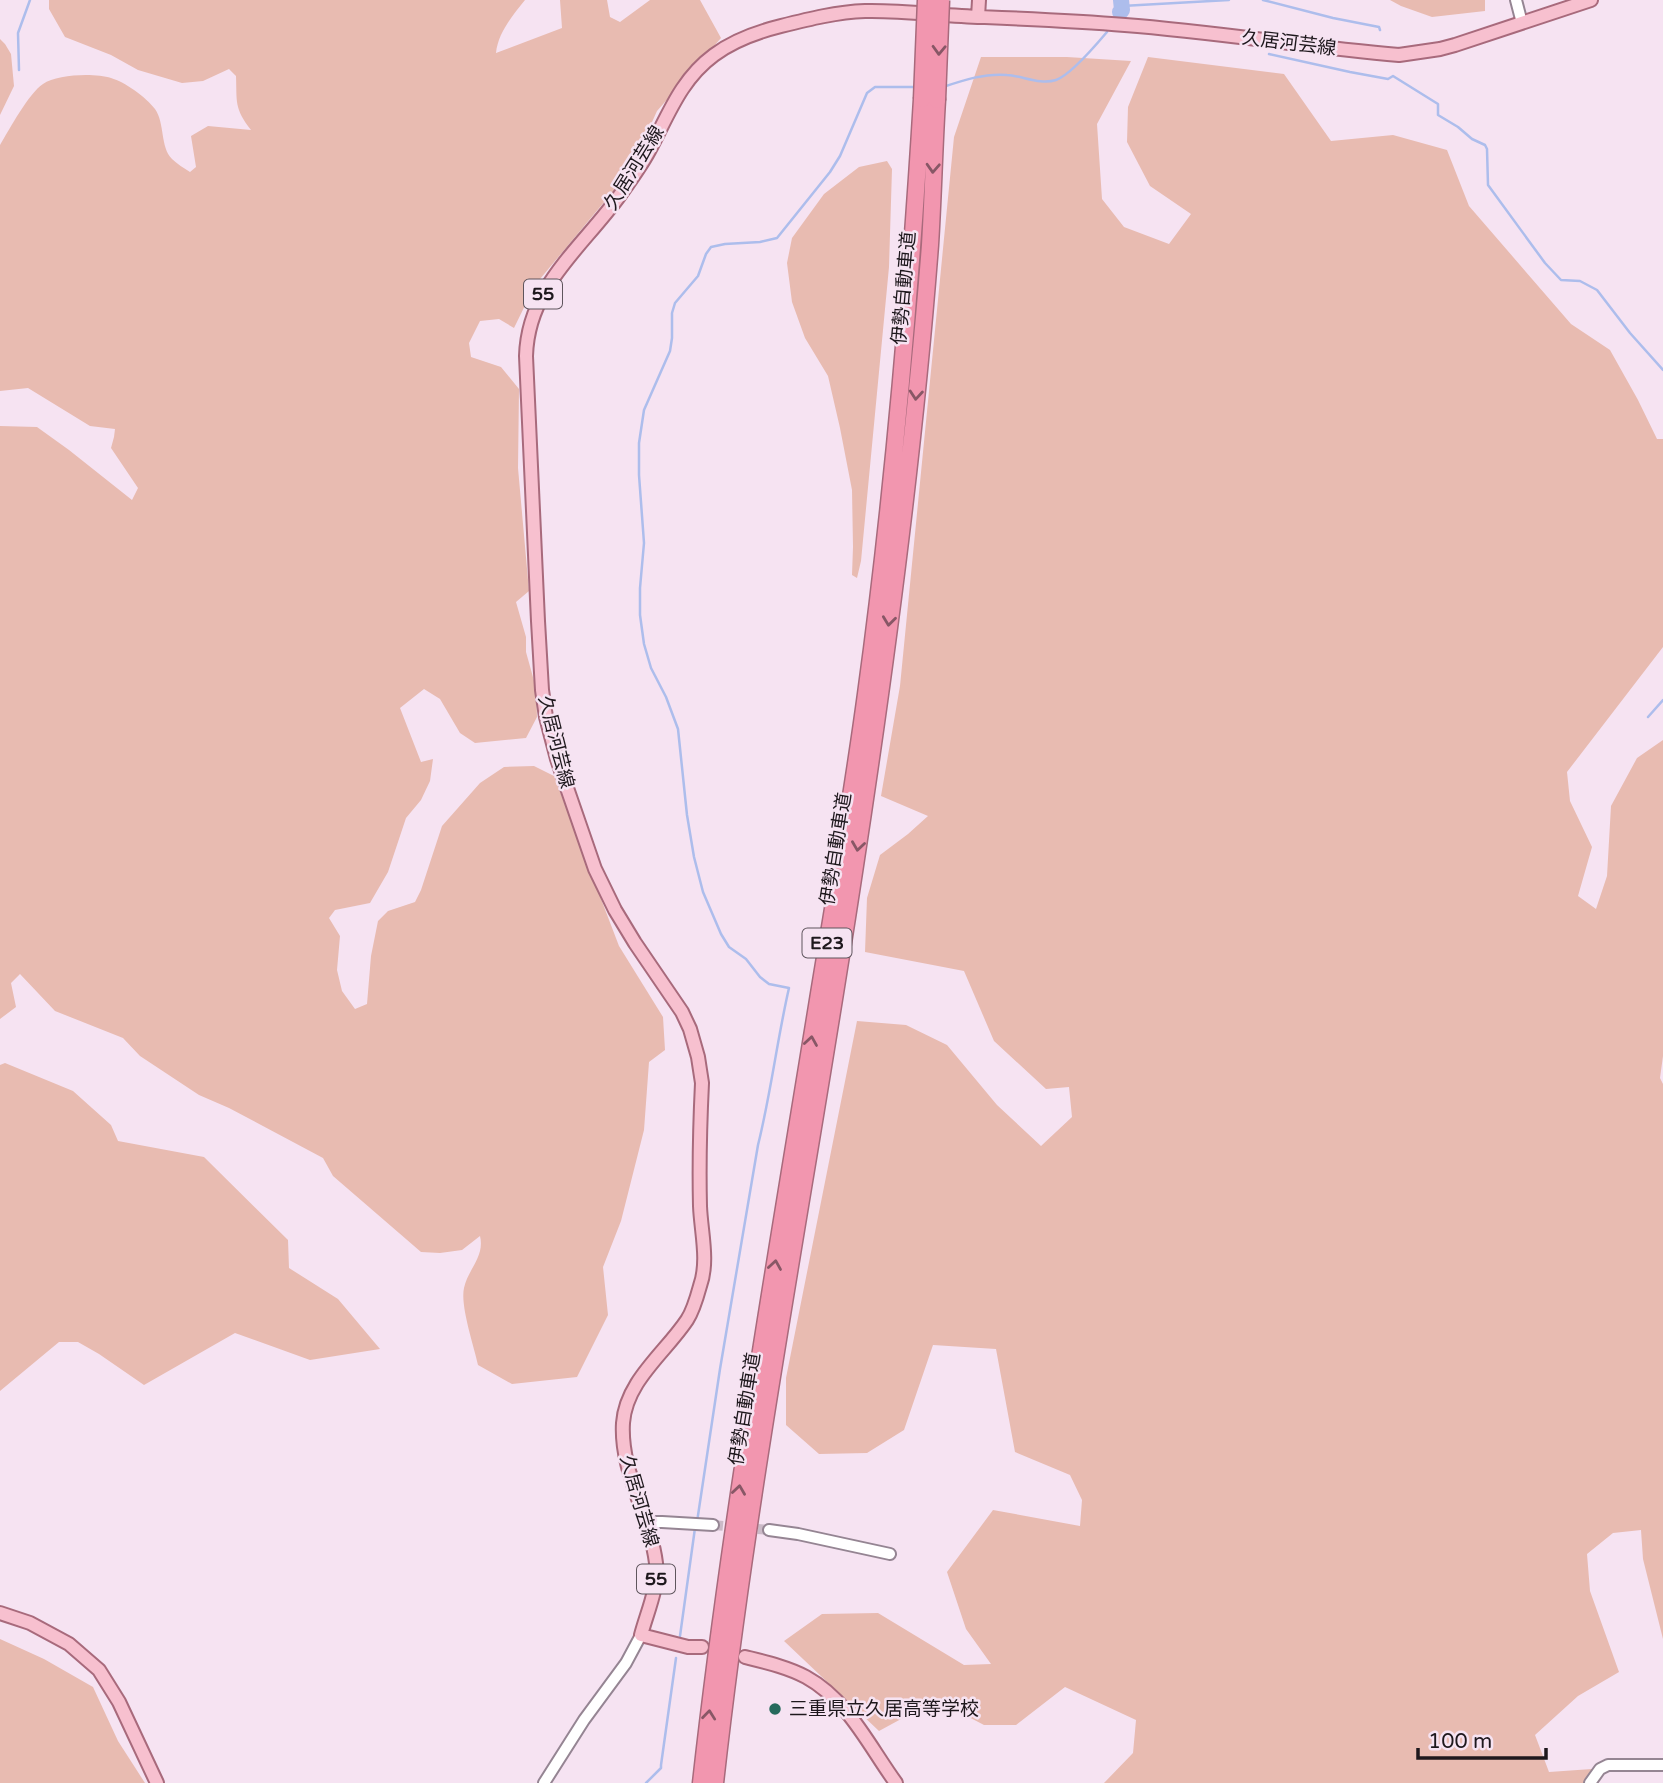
<svg xmlns="http://www.w3.org/2000/svg" width="1663" height="1783" viewBox="0 0 1663 1783" font-family="'Varela Round','Noto Sans JP',sans-serif">
  <style>
    .green { fill: #e8bbb1 }
    .lines { fill: none; stroke-linecap: round; stroke-linejoin: round }
    .stream { stroke: #adbdec; stroke-width: 2.5 }
    .river { stroke: #adbdec; stroke-width: 16 }
    .minor-tunnel { stroke: #cbbac7; stroke-width: 10; stroke-dasharray: 10 5; stroke-linecap: butt }
    .minor-casing { stroke: #958593; stroke-width: 14 }
    .major-casing { stroke: #a86a7c; stroke-width: 16 }
    .highway-casing { stroke: #a86a7c; stroke-width: 19 }
    .minor { stroke: #fff; stroke-width: 10 }
    .major { stroke: #f7c0cf; stroke-width: 12 }
    .highway { stroke: #f296af; stroke-width: 16 }
    .highway-bridge-casing { stroke: #a86a7c; stroke-width: 19; stroke-linecap: butt }
    .highway-bridge { stroke: #f296af; stroke-width: 16 }
    .oneway { stroke: #885766 }
    .poi-dot { fill: #266a5c; stroke: #f6e3f2; stroke-width: 2.5 }
    .labels { text-anchor: middle; dominant-baseline: central; stroke-width: 5; stroke-linejoin: round; paint-order: stroke }
    .shield { fill: #f6e3f2; stroke: #5f555d; stroke-width: 2 }
    .shield-label { font-size: 18px; font-weight: bold; fill: #1e181d }
    .street-label { font-size: 19px; fill: #1e181d; stroke: #f6e3f2 }
    .poi-label { font-size: 19px; fill: #1e181d; stroke: #f6e3f2; text-anchor: start }
  </style>
  <rect width="100%" height="100%" fill="#f6e3f2"/>
  <path class="green" d="M49,0H525C512,16 498,33 496,53L562,28L560,0H607L610,17L620,22L650,0H700L721,38L657,111L630,171L535,285L514,328L499,319L480,321L469,343L471,357L501,367L519,389L518,468L529,591L516,602L526,637V652L536,688L537,717L526,738L475,743L460,733L440,699L424,689L400,708L421,762L433,759L430,781L421,800L406,818L388,872L370,903L335,910L329,918L340,936L337,970L342,991L355,1009L367,1004L371,956L378,921L388,911L415,902L421,890L442,826L480,783L504,767L534,766L554,776L619,946L663,1017L665,1050L649,1062L644,1130L621,1221L603,1267L608,1315L577,1377L512,1384L478,1365C474,1346 460,1306 464,1288C468,1269 485,1257 480,1236L462,1250L440,1253L421,1252L333,1176L323,1158L229,1108L199,1095L140,1056L123,1038L55,1011L20,974L11,983L16,1007L0,1019V426L37,427L69,450L132,500L138,488L111,448L114,437L115,429L90,426L28,388L0,391V145C9,130 29,93 43,84C57,74 95,73 111,78C125,82 146,97 155,109C165,123 160,147 172,159C177,164 184,168 190,172L196,167L191,136L208,126L251,130C234,108 237,102 236,76L229,69L203,81L182,83L138,70L111,55L65,37L49,9Z
    M1390,0H1485V11L1432,17L1401,6Z
    M0,39L5,44L11,54L14,86L0,115Z
    M981,57H1067L1131,61L1097,124L1102,199L1124,227L1169,244L1191,214L1150,186L1127,142L1128,107L1148,57L1284,74L1331,141L1393,135L1447,150L1469,206L1571,324L1610,350L1638,400L1657,439H1663V647L1567,772L1570,801L1592,847L1578,896L1596,909L1607,876L1611,806L1637,758L1663,740V1056L1660,1078L1663,1084V1639L1643,1559L1641,1530L1613,1533L1587,1554L1590,1591L1619,1672L1578,1696L1535,1735L1549,1772L1592,1769L1584,1783H1104L1133,1753L1136,1720L1065,1687L1016,1725H984L936,1700L879,1731L784,1641L822,1614L878,1613L964,1665L991,1664L966,1629L947,1572L993,1510L1080,1526L1082,1500L1070,1475L1015,1452L996,1349L933,1345L904,1430L867,1453L819,1454L786,1425V1378L857,1021L906,1025L947,1045L997,1105L1041,1146L1072,1117L1069,1087L1046,1089L994,1041L964,971L865,952L867,898L880,855L908,834L928,816L881,796L900,686L954,137Z
    M887,161L892,169L889,267L861,561L857,578L852,575L853,547L852,490L840,428L828,376L805,338L792,302L787,263L792,238L824,194L859,167Z
    M5,1063L73,1091L111,1125L118,1141L204,1157L288,1240L289,1268L338,1299L380,1349L310,1360L235,1333L144,1385L99,1354L78,1342H59L0,1391V1065Z
    M0,1639L44,1659L93,1687L118,1741L145,1783H0Z"/>
  <g class="lines">
    <path class="stream" d="M1263,0L1333,18L1379,27L1380,30
      M1122,6L1229,0
      M1269,54L1350,72L1388,79L1393,76L1438,104V115L1458,127L1472,139L1485,145L1487,149L1488,185L1545,263L1561,280L1580,281L1597,290L1630,333L1663,370
      M19,70L18,33L30,0
      M943,87C964,80 985,73 1007,75C1023,76 1040,85 1056,80C1071,75 1096,45 1107,32
      M1648,717L1663,700
      M697,1522L720,1369L758,1145C771,1093 777,1040 789,988L769,984L760,977L746,959L729,947L721,934L703,892L694,857L687,815L678,729L666,697L651,668L644,644L640,615V588L644,543L639,475V443L644,410L670,351L672,338V313L675,303L698,276L706,254L711,247L725,244L760,242L777,238L830,172L840,156L867,93L875,87H916
      M680,1636L695,1528
      M646,1783L661,1768V1765L676,1658"/>
    <path class="river" d="M1120,12L1122,10L1121,0"/>
    <path class="minor-tunnel" d="M713,1525L769,1530"/>
    <g class="minor-casing">
      <path id="minor" d="M1516,0L1522,23
        M645,1522H662L713,1525
        M769,1530L798,1534L890,1554
        M544,1783L584,1720L626,1663L641,1635
        M1590,1783L1600,1769L1608,1765H1663"/>
    </g>
    <g class="major-casing">
      <path id="major" d="M978,17L979,0
        M0,1613L30,1623L69,1644L99,1670L119,1702L157,1783
        M702,1647H688L641,1635C647,1612 659,1587 656,1563C650,1515 620,1472 623,1423C626,1381 665,1353 687,1320C693,1311 697,1297 700,1286C709,1261 701,1232 700,1206C699,1165 700,1124 702,1083L698,1057L690,1029L682,1012L635,943L615,910L595,869L557,759L546,717L542,690L538,621L526,356C528,286 582,248 620,195C630,181 641,166 649,151C668,116 680,80 714,55C734,40 757,32 781,26C809,19 837,12 865,11C903,10 943,16 982,17C1029,19 1077,21 1125,25C1216,32 1307,47 1399,55L1440,49L1455,45L1591,0
        M745,1657C765,1662 787,1667 806,1677C848,1700 869,1746 896,1783"/>
    </g>
    <g class="highway-casing">
      <path id="highway" d="M701,1783C730,1523 775,1265 817,1006C834,902 852,798 866,694C893,497 910,298 922,99
        M715,1783C749,1477 808,1176 854,872C886,664 914,455 930,245C933,197 934,148 937,100"/>
    </g>
    <use href="#minor" class="minor"/>
    <use href="#major" class="major"/>
    <use href="#highway" class="highway"/>
    <g class="highway-bridge-casing">
      <path id="highway-bridge" d="M922,99L926,0
        M937,100L941,0"/>
    </g>
    <use href="#highway-bridge" class="highway-bridge"/>
  </g>
  <defs><path id="oneway-chevron" d="M-2-3.5L2.5 0L-2 3.5" fill="none" stroke-width="1.6" stroke-linecap="round" stroke-linejoin="round" transform="scale(1.75)"/></defs>
  <g class="oneway">
    <use href="#oneway-chevron" transform="translate(939 50) rotate(92)"/>
    <use href="#oneway-chevron" transform="translate(933 168) rotate(93)"/>
    <use href="#oneway-chevron" transform="translate(916 395) rotate(95)"/>
    <use href="#oneway-chevron" transform="translate(889 621) rotate(97)"/>
    <use href="#oneway-chevron" transform="translate(858 846) rotate(98)"/>
    <use href="#oneway-chevron" transform="translate(811 1041) rotate(-81)"/>
    <use href="#oneway-chevron" transform="translate(775 1265) rotate(-81)"/>
    <use href="#oneway-chevron" transform="translate(739 1490) rotate(-82)"/>
    <use href="#oneway-chevron" transform="translate(709 1715) rotate(-84)"/>
  </g>
  <circle class="poi-dot" cx="775" cy="1709" r="7"/>
  <g class="labels">
    <g class="shield">
      <rect x="524" y="279.5" width="38" height="29" rx="5"/>
      <rect x="802.5" y="928.5" width="49" height="29" rx="5"/>
      <rect x="637" y="1564.5" width="38" height="29" rx="5"/>
    </g>
    <g class="shield-label">
      <text x="543" y="294">55</text>
      <text x="827" y="943">E23</text>
      <text x="656" y="1579">55</text>
    </g>
    <g class="street-label">
      <text transform="translate(1289 43) rotate(7)">久居河芸線</text>
      <text transform="translate(634 168) rotate(-58)">久居河芸線</text>
      <text transform="translate(904 288) rotate(-85)">伊勢自動車道</text>
      <text transform="translate(556 742) rotate(76)">久居河芸線</text>
      <text transform="translate(836 849) rotate(-81)">伊勢自動車道</text>
      <text transform="translate(745 1409) rotate(-81)">伊勢自動車道</text>
      <text transform="translate(639 1501) rotate(74)">久居河芸線</text>
    </g>
    <g class="poi-label">
      <text x="789" y="1709">三重県立久居高等学校</text>
    </g>
  </g>
  <path d="M1418 1748v10h128v-10" fill="none" stroke="#1e181d" stroke-width="3.5"/>
  <text x="1428" y="1748" font-size="21" fill="#1e181d" stroke="#f6e3f2" stroke-width="5" paint-order="stroke">100 m</text>
</svg>
